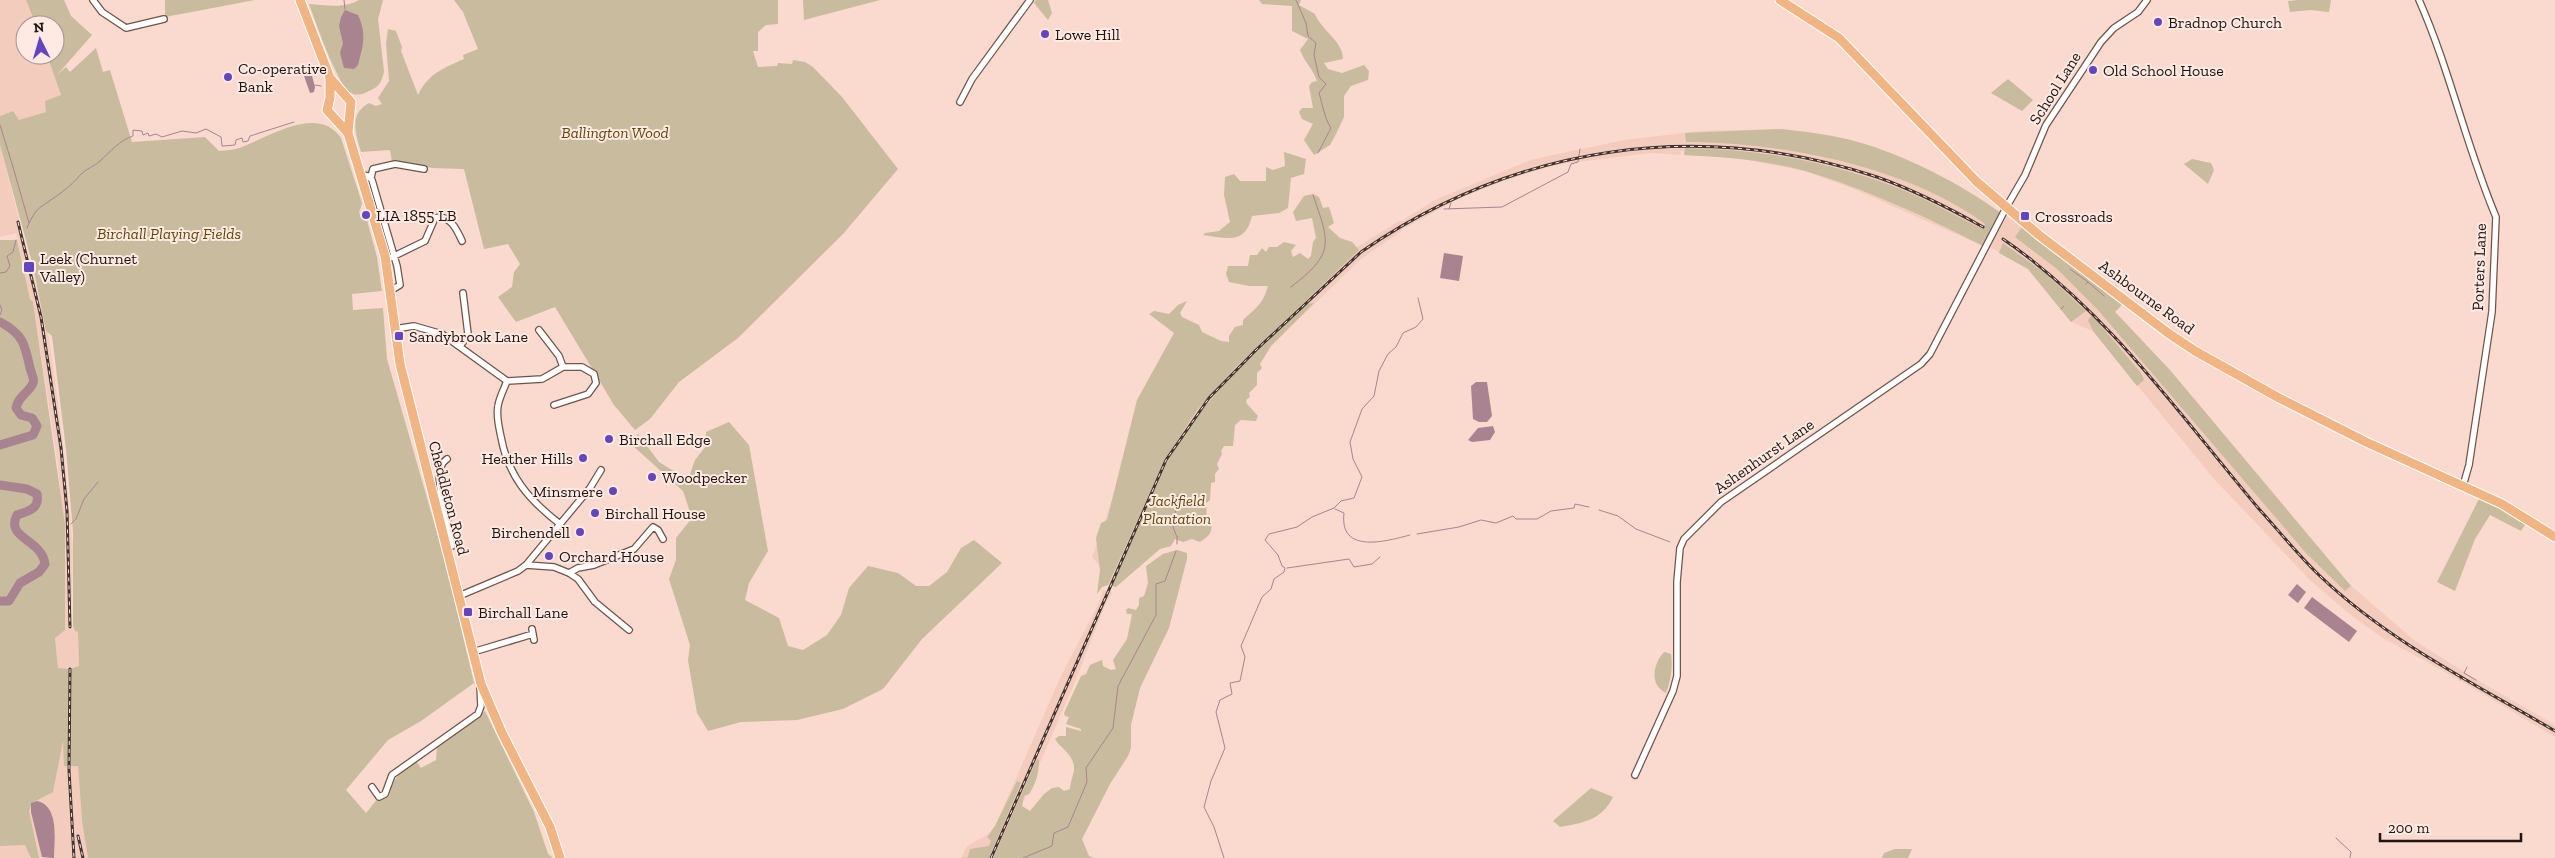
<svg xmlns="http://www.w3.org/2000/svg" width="2555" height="858" viewBox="0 0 2555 858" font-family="'Zilla Slab',serif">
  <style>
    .built { fill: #f4ccbe }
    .green { fill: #c9bb9e }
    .water { fill: #aa8391 }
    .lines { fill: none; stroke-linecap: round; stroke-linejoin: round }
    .stream { stroke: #aa8391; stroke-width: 1 }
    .river { stroke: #aa8391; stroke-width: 9 }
    .minor-casing { stroke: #6f544a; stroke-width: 8 }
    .highway-casing { stroke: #fff; stroke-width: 11 }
    .minor { stroke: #fff; stroke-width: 5.5 }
    .highway { stroke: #f0b582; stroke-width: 9 }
    .rail-casing { stroke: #42342e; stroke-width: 3 }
    .rail { stroke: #feeae3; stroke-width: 1; stroke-dasharray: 4; stroke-linecap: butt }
    .poi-dot { fill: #6346bf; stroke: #feeae3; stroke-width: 2 }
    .labels { text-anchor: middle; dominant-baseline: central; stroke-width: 4; stroke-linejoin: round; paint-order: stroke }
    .poi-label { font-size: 16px; fill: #201511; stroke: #feeae3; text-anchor: start }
    .street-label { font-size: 16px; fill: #201511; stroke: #feeae3 }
    .park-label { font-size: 16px; font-style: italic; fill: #604708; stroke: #feeae3 }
  </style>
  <rect width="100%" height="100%" fill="#fad9ce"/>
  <path class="built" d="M0,0H26L36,25H25V55H47L61,95L46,112L19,121L13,111L0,116Z
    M1782,129L1858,142L1958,186L2001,213L1983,246L1854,189L1805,171L1737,158L1684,155V151H1681V155L1650,153L1555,165L1506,180L1462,197L1405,228L1404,226L1400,232L1361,259L1271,346L1117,585L1104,583L1099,565L1092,557L1117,487L1140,450L1354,249L1399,221H1404L1406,218L1435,200L1530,160L1624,140L1702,131Z
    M0,145L49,337L61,426L73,549L71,626L78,632L79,666L66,669L64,766H78L82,821L88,858H0V702L58,668L55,638L66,555L58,466L33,302L30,299L16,233L0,237Z
    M2007,216L2072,267L2143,341L2218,428L2341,577L2414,640L2467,674L2555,725V737L2456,678L2381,637L2348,613L2310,580L2214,479L2093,331L2071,322L2028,269L1990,247Z
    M1103,590L1113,592L1105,605L1077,677L999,858H961L967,846L989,834L995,826L1061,676L1099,603Z"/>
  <path class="green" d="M26,0H64L71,16L92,35L57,75L66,67L70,72L96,48L103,72L110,70L132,142L205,137L219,151C226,150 233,150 239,148C266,139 317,103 341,138L362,203L359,213L367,220L377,257L382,291L352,294L353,310L383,308L387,359L446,564L474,683L421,721L388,740L346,790L366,813L379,797H389C393,778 400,772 416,761L421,768L436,760L437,747L485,711L534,812L548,854L553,858H88L82,821L78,766H64L63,741L53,792L32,803L29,811L39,858H31L25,845L0,846V240H17L30,299L33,302L65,525V630L55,638L58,668L70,669L79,666L78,632L75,631L73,626V532L66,449L52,336L46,331L33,266L0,145V116L13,111L19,120L46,112L45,101L61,95L47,55H55V25H36Z
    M165,0H255L165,17Z
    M359,0H383L378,19L384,71C382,82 379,87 369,91C364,94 357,96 351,93C338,87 315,20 309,4C325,5 344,9 359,0Z
    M454,0H778V24L766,25L758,32V51H753L758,67L777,66L778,63L792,64L793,60L805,62L813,67L842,97L898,169L843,234L738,338L679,382L650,419L635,430L614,405L555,307L516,322L498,297L512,287L514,272L520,264L508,244L484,249L464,169L433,168L392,162L390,150L361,152C356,133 348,115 369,103L376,106L382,104L378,98L389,81L386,43L388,29L396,31L402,47L401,51L418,95C429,73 442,69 464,59L463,55L478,49L463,12Z
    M803,0H880L804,20Z
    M1036,0H1048L1052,13L1048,20L1034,3Z
    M1259,0H1301L1299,5L1315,14C1321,30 1343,41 1343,59L1324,63L1328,69L1342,73L1364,65L1369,71L1368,80L1351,86L1344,96V117L1336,134L1330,145L1314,155L1304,140L1313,124L1302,119L1299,112L1302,108H1313L1309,86L1312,82L1317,81C1313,69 1305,63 1300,50L1308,39L1292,31V6L1262,4Z
    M2298,0H2331L2329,12L2310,10L2290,12L2288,1Z
    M2008,79L2033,100L2022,111L1991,93Z
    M1782,129C1807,132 1834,135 1858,142C1907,156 1959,183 2001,213L1983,246C1931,219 1861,187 1805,171C1765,160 1725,157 1684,155L1685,148C1764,149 1845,164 1917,196C1939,206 1960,218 1982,229L1985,224C1907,166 1781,142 1686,142L1685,133Z
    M1284,152L1306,159L1304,174L1291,178L1288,208L1279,213L1252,216C1245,245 1228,238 1203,235L1205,233L1219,231L1230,222L1224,195L1225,177L1234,174L1240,181H1266V167L1273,170L1285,166Z
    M2192,159L2211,163L2214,170L2208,184L2184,164Z
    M1313,194L1319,197L1323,208L1329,207L1334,223L1328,227L1340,238L1352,242L1359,250L1236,367L1197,410L1164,461L1108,585L1102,587L1097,594L1100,570L1096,538L1101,523L1107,520L1137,400L1174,333L1149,314L1154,311L1169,314L1178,305L1187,301L1180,313L1182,317L1199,325L1202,332L1221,341L1229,342V336L1235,327L1243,325V320C1256,308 1263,304 1268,286H1249L1229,282L1226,274L1228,266H1248L1250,255H1257L1262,248L1266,252L1269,247H1277L1284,242L1296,245L1291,251L1293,257L1300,253L1308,259L1311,256L1313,242L1316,238L1312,218L1296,221L1293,212L1304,196Z
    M2022,227L2123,304L2115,312L2170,370L2351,586L2345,591L2306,553L2098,310L2057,269L2015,237Z
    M2003,243L2046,274L2086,311L2071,322L2028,269L1999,253Z
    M1314,303L1271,346L1260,364L1262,368L1257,373V385L1249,393L1250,397L1246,400L1247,404L1258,416L1256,421L1241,420L1235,425L1233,446H1224L1221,451L1222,454L1217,464L1219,469L1215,474V482L1211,483L1210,500L1206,503L1207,520L1211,523C1213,533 1208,537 1200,542L1192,539L1183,542L1175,539L1171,546L1160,549L1116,587L1112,586C1132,539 1150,487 1178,444C1212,390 1261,348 1307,304Z
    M2092,315L2141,373L2144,380L2137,386L2093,331L2088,320Z
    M729,422L749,445L768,551L749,583L745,600L779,618L788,646L803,650L827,635L841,615L849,588L868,566L898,573L916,586H929L947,572L961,548L974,540L1002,563L922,639L883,689L843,709L797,720L741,722L708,731L697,713L688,660L690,645L669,579L676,560V538L692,518L683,491L632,445L638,434L659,462L688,480L695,460L706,446V432Z
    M2480,497L2528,520L2521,531L2490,515L2475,539L2455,591L2437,582Z
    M1177,550L1187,553V559L1169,628L1140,688L1131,725V748L1128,756L1110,784L1082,839L1089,856L1094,858H993L1037,759L1039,760C1039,772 1036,784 1029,794L1024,796L1022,806L1030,811L1044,794L1052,788L1059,787L1064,791L1070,789C1070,781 1074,775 1074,769C1075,755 1060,748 1055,739L1059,736H1066V727L1081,731V729L1066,724L1069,717L1065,716L1064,713L1081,676L1086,674L1090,665L1102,660L1103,666L1111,670L1116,669L1113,660L1127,639L1132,614H1127L1126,610L1128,608L1136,610L1139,605V598L1144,596L1148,583L1146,566L1163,554Z
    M1664,652L1671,654C1673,668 1671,679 1666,693C1649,685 1653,664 1664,652Z
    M1017,781L1021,783L989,858H963L968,857L970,849L989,846L991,841L987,837L995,826Z
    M1591,788L1613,797C1602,820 1583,823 1560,827L1553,821Z
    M1895,849H1912L1908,858H1882L1884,853Z"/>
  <path class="water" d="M345,10L358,15C367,34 363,46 358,65L354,69L344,68L340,53L343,43L339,26L341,17Z
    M307,70L311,72L315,87L314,92L310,93L303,73Z
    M1444,253L1463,256L1459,281L1440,278Z
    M1476,382H1487L1492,416L1487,422H1479L1473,419L1471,386Z
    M1493,426L1495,432L1490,440L1472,442L1468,440L1478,428Z
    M2297,584L2306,592L2298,603L2288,595Z
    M2312,597L2357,631L2349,642L2304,608Z
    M37,801C60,806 54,841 54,858L42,857L31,812V803Z"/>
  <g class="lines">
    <path class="stream" d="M344,0L345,9
      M1296,0L1306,23L1308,36L1316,43L1314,55L1319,77L1326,84L1319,93C1323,106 1324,117 1331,128L1318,153
      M315,85L321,86
      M0,125L13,167
      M13,167L29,223
      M1444,209L1502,207L1568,172L1571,164L1578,162L1580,149
      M1449,209L1451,203
      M27,228C30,221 35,210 42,206C55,197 70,188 81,174C86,169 95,166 100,161C110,152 120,140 133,136V130L142,131L143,135L148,133L149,136L156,134L162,137L182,131L196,133L206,129L221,137L222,146L235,145L236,140L242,138L243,142L248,141L250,136L294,122
      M2070,269L2088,282
      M0,273L6,272L10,266L7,256L13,252L16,240
      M2086,284L2088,282L2104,296
      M1291,287C1335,253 1330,244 1313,195
      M0,305L2,310L0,315
      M2061,309L2064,306
      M1335,509L1344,513C1339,555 1387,541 1410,535
      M1599,510L1618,516L1636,529L1670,542
      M71,524L76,519L84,499L98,482
      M1417,534L1459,527L1481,520L1496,523L1513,516L1516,519H1537L1551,511L1574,508L1575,504L1589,507
      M1177,544V537L1173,527L1178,495
      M1287,568L1349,559L1354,567L1372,564L1380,557
      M2467,667L2464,673L2476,680
      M2460,680L2461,678
      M2336,838L2351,852L2350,858
      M1023,858L1052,846L1054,833L1068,827L1087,782L1086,768L1113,728L1118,686L1156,615V584L1165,581L1176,551
      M1224,858L1214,827L1204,807L1211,781L1225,748L1216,712L1220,700L1232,694L1230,683L1240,681L1245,657L1241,646L1262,597L1271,589L1274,579L1284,572L1285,568L1282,566L1278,555L1265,540L1269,534L1297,527L1312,517L1334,508L1341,501L1354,498L1362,477L1353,459L1350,442L1362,409L1374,396L1379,371L1388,354L1396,347L1403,333L1416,327L1423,319L1418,298"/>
    <path class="river" d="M0,322C23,334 25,344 30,368C31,373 35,379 33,383C29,393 18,396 16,408L21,415L32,418L37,426L33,435L0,445
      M0,485L27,489L37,494C40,510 27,511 17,515C5,539 41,538 45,564L39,572L20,583L9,601H0"/>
    <g class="minor-casing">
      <path id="minor" d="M93,0L102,12L126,28L164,19
        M2419,0C2450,70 2466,146 2496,217L2492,312L2469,465L2463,486
        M960,102L972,79L1030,0
        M362,175L368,176L372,180L397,266L400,285L390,291
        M371,177L373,169L395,164L424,169
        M386,260L425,241L435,218C450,214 457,230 462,241
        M394,329L414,326L442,334L507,381L542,379L563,367H582L594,374L596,383L588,394L554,405
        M539,330L559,356L563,367
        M461,345L468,334L463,293
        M507,381C504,389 499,398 498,406C496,416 499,427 501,437C508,476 529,500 560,524
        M447,547L452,546V538C448,520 429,470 447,459
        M526,565L554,567L569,573L578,579L595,602L629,630
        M569,573L578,568L594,565L634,549L653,527L658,530L663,539
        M459,596L518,571L526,565L590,488L601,470
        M532,629L534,640
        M473,652L533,634
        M1635,775L1673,691L1677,676V582L1680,548L1684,539L1721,502L1921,364L1930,354L2007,206L2025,175L2046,125L2101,42L2114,28L2138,12L2147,0
        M372,787L379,797L385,794L392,775L478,714L481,706L480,686"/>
    </g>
    <g class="highway-casing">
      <path id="highway" d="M300,0L330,78L351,102L348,133
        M1780,0L1839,38L1977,182L2039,235L2168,333L2195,351L2279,398L2366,442L2502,504L2555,537
        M330,78V98L327,110L348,133L385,256L400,364L481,684L502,733L550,827L560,858"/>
    </g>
    <use href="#minor" class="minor"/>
    <use href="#highway" class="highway"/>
    <g class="rail-casing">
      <path id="rail" d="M18,222L41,317L61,448L67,511L70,627
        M2003,239C2107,310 2179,414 2259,509C2279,531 2298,555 2320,576C2388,641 2475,684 2555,731
        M70,669L69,770L74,858
        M78,836L83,858
        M991,858L1166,460L1209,398L1256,350L1361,252C1516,145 1698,118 1877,177C1914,190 1949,208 1983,227"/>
    </g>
    <use href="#rail" class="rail"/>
  </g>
  <g class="poi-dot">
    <circle cx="2158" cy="22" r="5"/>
    <circle cx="1045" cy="34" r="5"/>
    <circle cx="2093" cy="70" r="5"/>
    <circle cx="228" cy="77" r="5"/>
    <circle cx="366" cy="215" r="5"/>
    <rect x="2020" y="211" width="10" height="10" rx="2.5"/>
    <rect x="23" y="261" width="12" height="12" rx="2.5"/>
    <rect x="394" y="331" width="10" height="10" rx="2.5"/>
    <circle cx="609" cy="439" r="5"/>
    <circle cx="583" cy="458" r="5"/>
    <circle cx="652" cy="477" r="5"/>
    <circle cx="613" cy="491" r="5"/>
    <circle cx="595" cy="513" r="5"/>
    <circle cx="580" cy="532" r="5"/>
    <circle cx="549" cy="556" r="5"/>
    <rect x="463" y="607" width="10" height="10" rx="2.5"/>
  </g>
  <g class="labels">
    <g class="poi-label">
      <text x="2168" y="22">Bradnop Church</text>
      <text x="1055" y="34">Lowe Hill</text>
      <text x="238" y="68">Co-operative<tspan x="238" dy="18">Bank</tspan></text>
      <text x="2103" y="70">Old School House</text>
      <text x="376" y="215">LIA 1855 LB</text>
      <text x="2035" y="216">Crossroads</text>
      <text x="40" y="258">Leek (Churnet<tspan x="40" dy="18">Valley)</tspan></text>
      <text x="409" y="336">Sandybrook Lane</text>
      <text x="619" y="439">Birchall Edge</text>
      <text x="573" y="458" text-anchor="end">Heather Hills</text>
      <text x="662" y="477">Woodpecker</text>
      <text x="603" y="491" text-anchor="end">Minsmere</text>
      <text x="605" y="513">Birchall House</text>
      <text x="570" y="532" text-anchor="end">Birchendell</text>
      <text x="559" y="556">Orchard House</text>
      <text x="478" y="612">Birchall Lane</text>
    </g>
    <g class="street-label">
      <text transform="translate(2055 88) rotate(-58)">School Lane</text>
      <text transform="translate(2479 267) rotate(-88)">Porters Lane</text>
      <text transform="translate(2147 297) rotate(36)">Ashbourne Road</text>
      <text transform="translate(1764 456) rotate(-35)">Ashenhurst Lane</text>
      <text transform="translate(449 498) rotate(75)">Cheddleton Road</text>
    </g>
    <g class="park-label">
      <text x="615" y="132">Ballington Wood</text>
      <text x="169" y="233">Birchall Playing Fields</text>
      <text x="1177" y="500">Jackfield<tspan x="1177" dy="18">Plantation</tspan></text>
    </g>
  </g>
  <g transform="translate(40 40) rotate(355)"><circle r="24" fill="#feeae3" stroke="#a5958f"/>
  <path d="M0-4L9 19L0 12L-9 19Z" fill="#6346bf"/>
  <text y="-8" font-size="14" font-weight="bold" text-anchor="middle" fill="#201511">N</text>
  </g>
  <path d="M2380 833v8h141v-8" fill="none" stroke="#201511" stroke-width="2.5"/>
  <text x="2388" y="833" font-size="15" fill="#201511" stroke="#feeae3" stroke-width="4" paint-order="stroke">200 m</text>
</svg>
